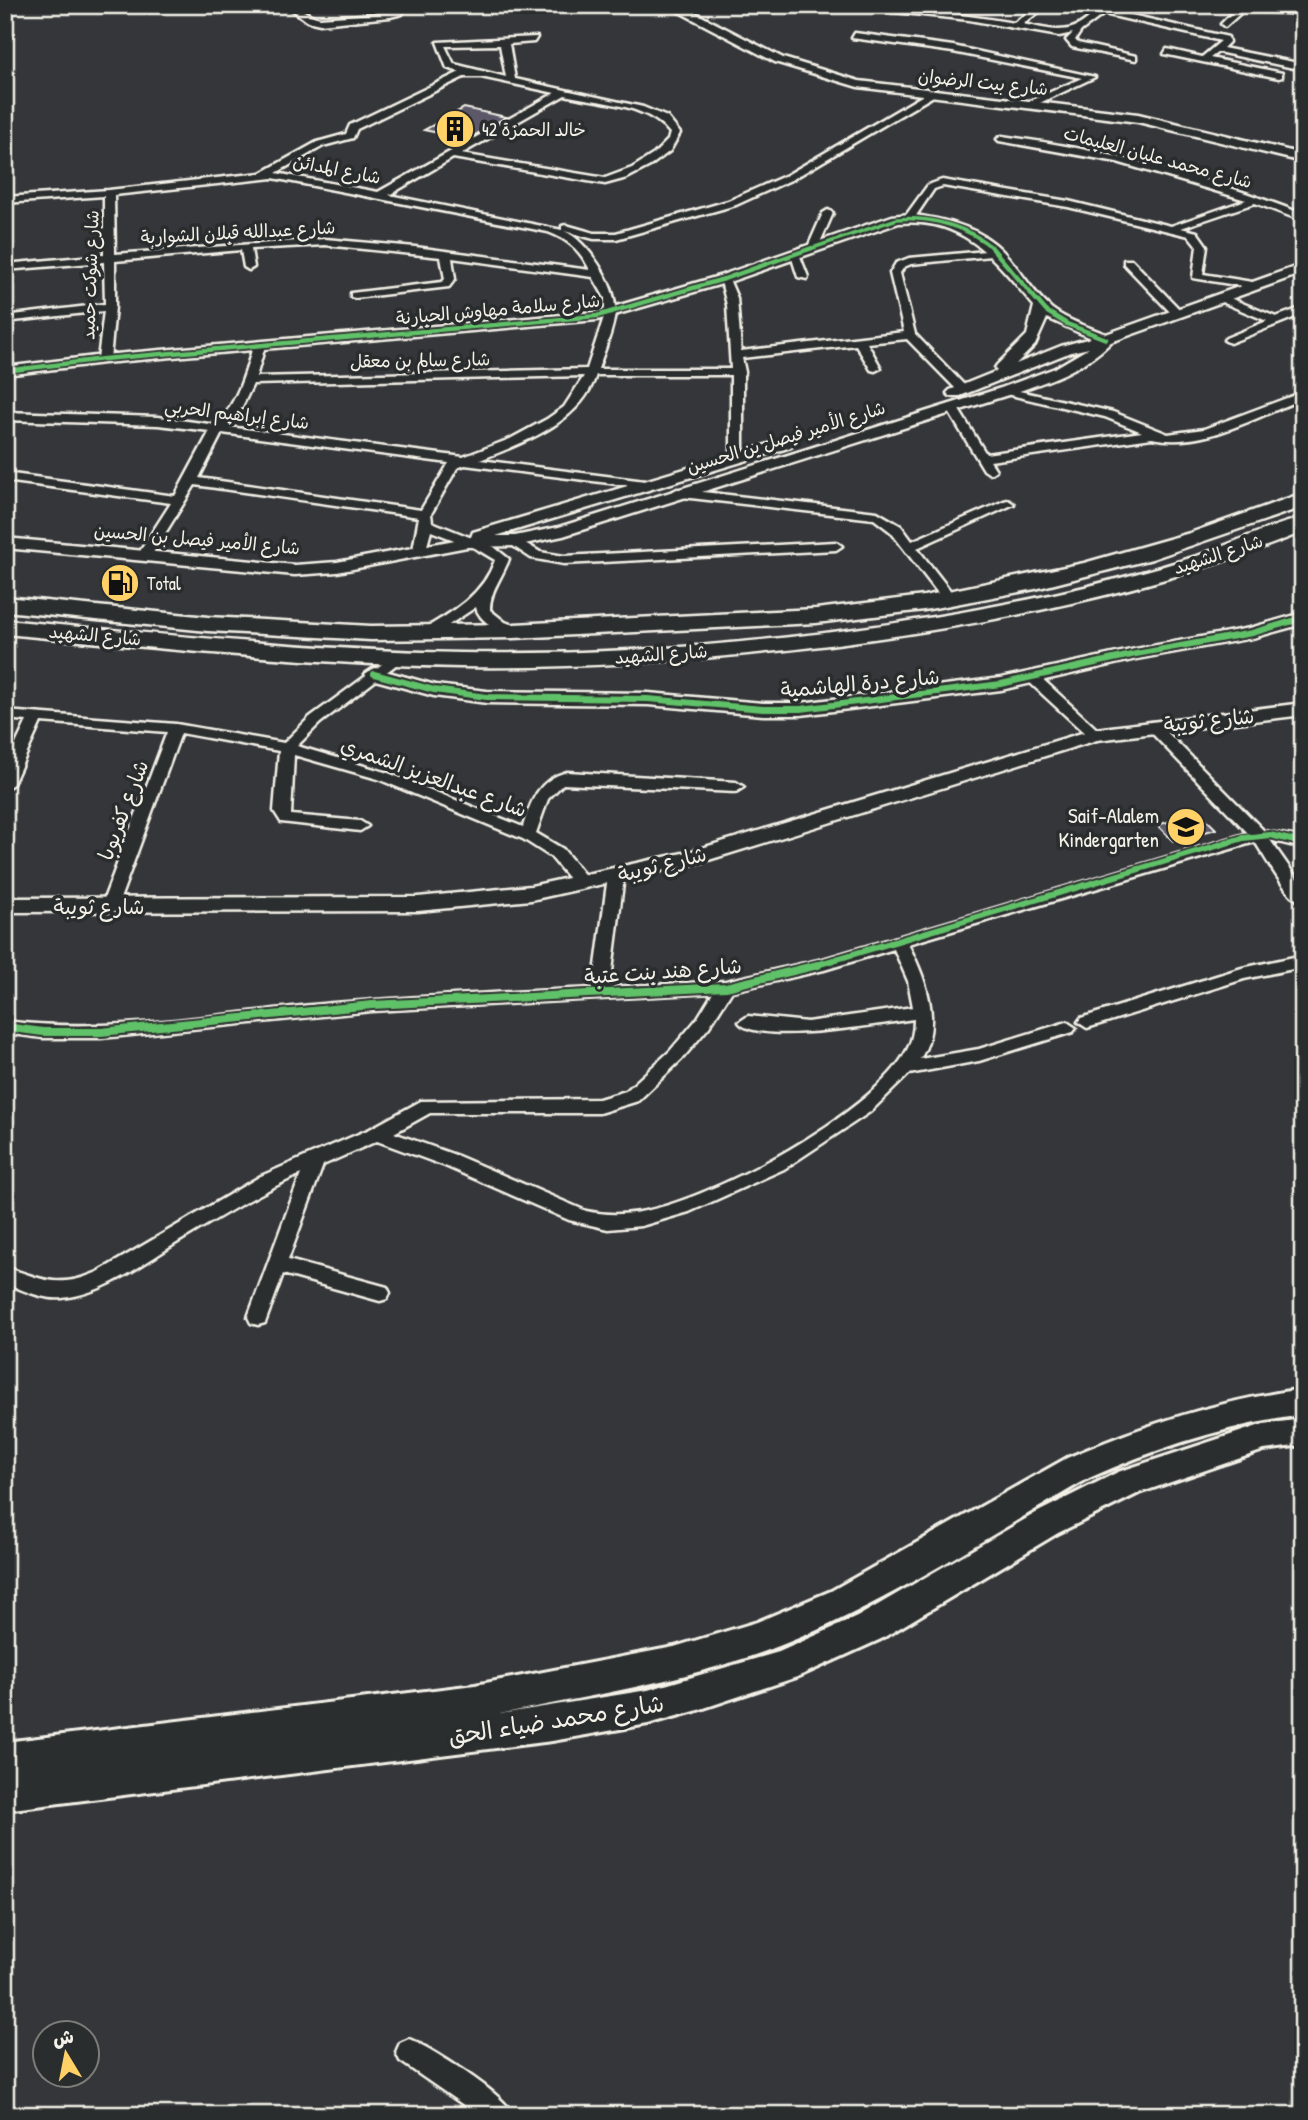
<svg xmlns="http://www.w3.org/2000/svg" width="1308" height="2120" viewBox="0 0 1308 2120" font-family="'Patrick Hand','Playpen Sans Arabic',sans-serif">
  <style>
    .building { fill: #5b596a; stroke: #f4f1e8; stroke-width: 2 }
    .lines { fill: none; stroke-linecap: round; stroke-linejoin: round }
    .minor-casing { stroke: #f4f1e8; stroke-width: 5 }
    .tertiary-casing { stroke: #f4f1e8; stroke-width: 5 }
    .secondary-casing { stroke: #f4f1e8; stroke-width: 6 }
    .trunk-casing { stroke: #f4f1e8; stroke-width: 5 }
    .minor { fill: #2a2d2e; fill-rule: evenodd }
    .tertiary { fill: #2a2d2e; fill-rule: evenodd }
    .secondary { fill: #2a2d2e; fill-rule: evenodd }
    .trunk { fill: #2a2d2e; fill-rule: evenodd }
    .cycleway-far3-casing { stroke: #2a2d2e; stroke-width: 6 }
    .cycleway-far2-casing { stroke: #2a2d2e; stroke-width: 7 }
    .cycleway-far1-casing { stroke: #2a2d2e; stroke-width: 10 }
    .cycleway-casing { stroke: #2a2d2e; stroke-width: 12 }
    .cycleway-far3 { stroke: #61c268; stroke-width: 3.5 }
    .cycleway-far2 { stroke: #61c268; stroke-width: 4.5 }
    .cycleway-far1 { stroke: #61c268; stroke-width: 6 }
    .cycleway { stroke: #61c268; stroke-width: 8 }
    .labels { text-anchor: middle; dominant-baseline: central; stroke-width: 7; stroke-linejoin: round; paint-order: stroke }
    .far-street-label { font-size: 18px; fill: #f4f1e8; stroke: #2a2d2e }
    .far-poi-label { font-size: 18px; fill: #f4f1e8; stroke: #2a2d2e; text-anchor: start }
    .street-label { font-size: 21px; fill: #f4f1e8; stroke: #2a2d2e }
    .poi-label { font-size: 21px; fill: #f4f1e8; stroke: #2a2d2e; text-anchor: end }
    .near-street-label { font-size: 24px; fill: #f4f1e8; stroke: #2a2d2e }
  </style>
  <rect width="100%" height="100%" fill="#34363a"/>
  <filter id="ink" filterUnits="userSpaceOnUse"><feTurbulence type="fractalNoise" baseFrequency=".0143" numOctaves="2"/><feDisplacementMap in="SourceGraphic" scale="14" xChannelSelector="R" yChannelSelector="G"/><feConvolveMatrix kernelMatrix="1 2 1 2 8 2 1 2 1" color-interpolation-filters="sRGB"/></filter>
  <g filter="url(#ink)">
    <path class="building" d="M464,108L506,117L468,139L424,130Z
      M1200,813L1216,829L1173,841L1157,825Z"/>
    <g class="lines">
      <g class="minor-casing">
        <path id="minor" d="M286,5C300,5 307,16 320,18L389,13L400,5H408L402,14L390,17L320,24L307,21Z
          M829,5C891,5 953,13 1014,23L1038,5H1048L1023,24C1038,27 1057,33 1072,28C1089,23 1096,5 1115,5L1109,10L1228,37L1229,42L1223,48L1303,64V70L1218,52L1210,58L1282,73V77L1279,78L1164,54L1167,49L1202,57L1221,41L1104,14L1081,31L1075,40L1078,43L1136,56V60L1072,47L1066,40L1073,33L1059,36L969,20Z
          M1223,5L1303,10V14L1244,10L1225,27L1221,24L1236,9Z
          M855,33L953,46L1095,77L1031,107L1028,106V102L1082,78L953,52L852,38Z
          M537,37L534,42L509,44L515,79L643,107L667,117L680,133L670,151L650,166L627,178L605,184L453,158L389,195L562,230V226L566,225L594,233H616L728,201L787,175L927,93L935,95L793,179L736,205L616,239H594L564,231C587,240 617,286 615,311C614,329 604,351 598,369H731L727,305L720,277H728L737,298L741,351L904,332L890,273L896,263L909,258L997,250L1002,253L1001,255L911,264L904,267L900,273L915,334L967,388V392H959L907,339L867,343L881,368L875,371L871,370L856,345L742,358L745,372L743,375V457L737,461L731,457V375H596C581,423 522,443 480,460L645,481L649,482V488L465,465L457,468L431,514L432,522L494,547L509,559C502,578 490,590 490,610L505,622L518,627V633C503,635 479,622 476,607L432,636H422V630C453,612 483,595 495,560L475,548L431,531L425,553H415L413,550L419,517L195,485L151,556L144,560L137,556L171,503L5,481V473L175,496L210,431L158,425L5,420V412L158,417L216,425C237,403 245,375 253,346L259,343L265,346L256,377L587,369L605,314V298L593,277L452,258L455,279L449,287L355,298L351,297V293L442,282L445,279L441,257L325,245L251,249L254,267L249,270L244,267L241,250L115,261V307L110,359L104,362L98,359L104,311L5,322V316L105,304L104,262L5,270V264L104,255V196L5,203V197L109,190L261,173L317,142L346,134L350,125L460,72L447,68L437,42ZM500,45L506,77L454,64L445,46ZM464,77H481L555,93L378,192L276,173L323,146L353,138L357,129ZM565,95C599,103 648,104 670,133L668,140L654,154L632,168L605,178L461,154ZM273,178L548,232C569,240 580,250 590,270L415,247L325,239L115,254L114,195ZM584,376L564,407L547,419L510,439L463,457L228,427L238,415L253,384ZM222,433L449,463L421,510L199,478Z
          M1002,136C1106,150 1206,176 1303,214V221L1255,203L1181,228L1197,232L1207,246L1203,274L1258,283V287L1254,288L1193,278L1197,246L1189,236L1068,207L943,186L934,189L913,220H905L904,218L928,185L942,180L1068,201L1171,226L1246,200L1117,162L999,141L997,139Z
          M828,210L833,213L818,247L809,249L808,247L823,213Z
          M790,252L799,254L808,277L807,279L798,277Z
          M1124,260H1132L1181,311V315H1173L1124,264Z
          M1217,296H1225L1276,317L1303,307V314L1230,343L1224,340L1226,338L1267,321L1217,300Z
          M1006,388L1113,412L1168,434L1204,429L1303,392V399C1255,417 1204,449 1152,438L990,461L996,470L990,474L984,470L946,407L948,405H956L986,454L1142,432L1105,417L1002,393V389Z
          M677,489L877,512L901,526L912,541L1004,501L1008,500L1014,504L917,548L956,598L949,602L944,601L891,532L874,519L673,496L671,493Z
          M515,537L540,552L564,556L836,542L842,546L836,550L564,564L531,558L510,544L509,541Z
          M396,654L403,658L401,661L320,723L297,746L388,773L523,827C531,801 538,780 567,772L736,782L744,787L736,792L563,784L548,799L536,833L563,849L587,878L589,882L581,887L575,886L551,857L523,839L378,779L294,755L291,815L360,821L368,826L360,831L281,822L274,811L279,751L181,733L117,907L109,912L101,907L167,732L41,722L13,784L5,789V767L27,721L5,719V711L176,724L284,743L310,717Z
          M1032,673L1037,674L1100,732L1102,735L1100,738H1090L1027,680L1025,677Z
          M1153,722L1158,723L1264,831L1303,838V848L1270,840L1303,887V903C1287,899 1265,856 1255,842L908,944C926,979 943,1023 920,1059L979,1049L1067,1022L1076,1028L1073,1032L979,1061L909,1074L870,1112L784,1169L689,1212L641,1226L608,1229L569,1220L445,1166L377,1141L323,1165L288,1260L387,1287L390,1293L387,1299L380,1301L283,1274L265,1323L258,1325L251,1323L248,1317L301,1174C258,1193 218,1218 178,1242C142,1264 105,1294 62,1298C43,1300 23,1290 5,1283V1267C45,1280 58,1289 98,1272L261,1176L370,1129L421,1101L599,1099L626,1091L670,1051L697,1019L713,993L372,1011L101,1038H43L5,1033V1021C107,1034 211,1015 312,1005C406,996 500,993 593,988L608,876L616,871L624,876L610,987L726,981L823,959L1248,833L1148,729L1146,726L1148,723ZM894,949L908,981L913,1007L807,1022L748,1016L739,1022C756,1046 885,1023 914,1019C914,1029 912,1041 907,1050C874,1114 709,1201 640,1212C622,1215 604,1215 586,1211L458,1156L394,1133L430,1113H599L638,1101L682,1059L709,1027L732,991L824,970Z
          M1303,955V967L1244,979L1087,1028L1078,1022L1081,1018L1242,968Z
          M409,2039C431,2048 505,2094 513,2115H478L400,2061L396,2052L400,2043Z"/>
      </g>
      <g class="tertiary-casing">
        <path id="tertiary" d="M666,5H680L783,58L859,81L1138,114L1303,154V162L1138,122L858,87L775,62Z
          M909,214C939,219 971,224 995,244C1017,262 1030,291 1052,309C1068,321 1088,327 1106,334L1303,264V273L1111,342C1083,370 1048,381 1011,394L563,536L515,546L467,547L337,572L295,575L5,548V538L295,565L337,562L471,537L473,532L779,441L785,439L793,444L791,447L496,536H515L559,527L1001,388L1055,368L1089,348L1071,352L960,396H950L947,393L950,390L997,371L995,368L997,365L1027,335L1034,306C996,261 966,217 899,223L729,282L597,320L104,363L5,375V367L104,355L596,312L719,276L892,216ZM1047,318L1091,338L1061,346L1016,364L1035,345Z
          M1303,613V624L1252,638L1136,659L1001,690L801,715H763L648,705L487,703L434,696L368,678L365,674L374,668L435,685L487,691L648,693L763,703H801L1001,678L1136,649L1250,628Z
          M1303,703V715L1097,740L702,862L531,900L418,911L5,912V898L418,897L531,886L692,851L1095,729Z"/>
      </g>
      <g class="secondary-casing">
        <path id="secondary" d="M1303,1389V1415C1227,1425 1158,1447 1089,1478C986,1537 875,1612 763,1652C678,1682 588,1696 500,1714L648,1690L779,1652L857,1617L1036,1513L1118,1472L1264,1424L1303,1419V1445L1264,1450L1139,1493L1058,1533L881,1639L797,1677L695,1711L648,1724L552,1741L5,1810V1742L475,1685L674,1647L757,1622L831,1591L1067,1458C1143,1425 1220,1400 1303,1389Z"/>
      </g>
      <g class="trunk-casing">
        <path id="trunk" d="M1303,493V507L1152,559L1035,589L924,610L816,623L514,638L371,640L208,631L5,611V597L208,617L371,626L514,624L816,609L924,596L1084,563L1190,533Z
          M1303,518V532C1151,593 991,624 829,645C706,660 583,669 460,667C308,664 156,648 5,634V620C157,634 308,650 460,653C657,656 858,636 1050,595C1100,584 1149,571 1197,556C1232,544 1267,526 1303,518Z"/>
      </g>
      <use href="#minor" class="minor"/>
      <use href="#tertiary" class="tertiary"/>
      <use href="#secondary" class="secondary"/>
      <use href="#trunk" class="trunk"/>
      <g class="cycleway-far3-casing">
        <path id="cycleway-far3" d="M807,250L897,219C929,216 971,227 994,250"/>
      </g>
      <g class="cycleway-far2-casing">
        <path id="cycleway-far2" d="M992,248L1046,311L1067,324L1106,339
          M5,371L104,359L597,316L724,279L812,248"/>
      </g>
      <g class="cycleway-far1-casing">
        <path id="cycleway-far1" d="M374,674L434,690L487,697L648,699L763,709H801L1001,684L1136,654L1252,633L1303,618
          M810,967L1243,838L1270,835L1303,843"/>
      </g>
      <g class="cycleway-casing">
        <path id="cycleway" d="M5,1027L43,1032H101L372,1005L726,987L818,965"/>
      </g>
      <use href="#cycleway-far3" class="cycleway-far3"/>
      <use href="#cycleway-far2" class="cycleway-far2"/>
      <use href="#cycleway-far1" class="cycleway-far1"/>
      <use href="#cycleway" class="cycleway"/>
    </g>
  </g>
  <defs>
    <g id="building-disc" transform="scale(2.0125)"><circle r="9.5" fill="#ffd166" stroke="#2a2d2e"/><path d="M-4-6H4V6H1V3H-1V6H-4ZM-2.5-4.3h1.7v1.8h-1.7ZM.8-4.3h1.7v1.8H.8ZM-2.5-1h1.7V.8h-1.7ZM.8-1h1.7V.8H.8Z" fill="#111"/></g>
    <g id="fuel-disc" transform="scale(2.0125)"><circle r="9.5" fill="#ffd166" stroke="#2a2d2e"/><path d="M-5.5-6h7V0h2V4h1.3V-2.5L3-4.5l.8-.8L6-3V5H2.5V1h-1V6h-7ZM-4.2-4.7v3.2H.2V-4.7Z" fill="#111"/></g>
    <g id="school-disc" transform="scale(2.0125)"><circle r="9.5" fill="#ffd166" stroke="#2a2d2e"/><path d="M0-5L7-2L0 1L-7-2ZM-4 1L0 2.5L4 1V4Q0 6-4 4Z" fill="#111"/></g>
  </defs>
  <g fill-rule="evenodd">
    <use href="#building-disc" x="455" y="129"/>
    <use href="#fuel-disc" x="120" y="583"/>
    <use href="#school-disc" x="1186" y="827"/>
  </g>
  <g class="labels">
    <g class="far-street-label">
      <text transform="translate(983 82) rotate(6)">شارع بيت الرضوان</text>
      <text transform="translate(1158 157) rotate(15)">شارع محمد عليان العليمات</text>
      <text transform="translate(337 169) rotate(11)">شارع المدائن</text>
      <text transform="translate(238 232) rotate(-3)">شارع عبدالله قبلان الشواربة</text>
      <text transform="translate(90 275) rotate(-88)">شارع شوكت حميد</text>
      <text transform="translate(498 309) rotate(-5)">شارع سلامة مهاوش الحبارنة</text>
      <text transform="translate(420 360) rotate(-1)">شارع سالم بن معقل</text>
      <text transform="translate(237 414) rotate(7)">شارع إبراهيم الحربي</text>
      <text transform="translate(786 437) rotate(-17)">شارع الأمير فيصل بن الحسين</text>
      <text transform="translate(197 539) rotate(5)">شارع الأمير فيصل بن الحسين</text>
      <text transform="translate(1218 554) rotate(-18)">شارع الشهيد</text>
      <text transform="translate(95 635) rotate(5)">شارع الشهيد</text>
      <text transform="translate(661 654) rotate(-4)">شارع الشهيد</text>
    </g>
    <g class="far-poi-label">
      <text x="482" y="129">خالد الحمزة 42</text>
      <text x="147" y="583">Total</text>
    </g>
    <g class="street-label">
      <text transform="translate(860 683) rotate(-5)">شارع درة الهاشمية</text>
      <text transform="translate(1209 720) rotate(-6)">شارع ثويبة</text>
      <text transform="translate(434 777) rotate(20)">شارع عبدالعزيز الشمري</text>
      <text transform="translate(123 810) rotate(-69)">شارع كفريوبا</text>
      <text transform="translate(662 864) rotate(-14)">شارع ثويبة</text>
      <text x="99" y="906">شارع ثويبة</text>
      <text transform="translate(663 971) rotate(-4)">شارع هند بنت عتبة</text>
    </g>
    <g class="poi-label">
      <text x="1159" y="815">Saif-Alalem<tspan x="1159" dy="24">Kindergarten</tspan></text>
    </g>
    <g class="near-street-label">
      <text transform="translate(556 1719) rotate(-9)">شارع محمد ضياء الحق</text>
    </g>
  </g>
  <rect width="1308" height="2120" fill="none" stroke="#2a2d2e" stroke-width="28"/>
  <rect x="14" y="14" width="1280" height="2092" fill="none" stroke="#f4f1e8" stroke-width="2.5" filter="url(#ink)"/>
  <g transform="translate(66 2054) rotate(350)"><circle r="33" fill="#2a2d2e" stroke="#7b7b78" stroke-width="2"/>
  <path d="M0-5L12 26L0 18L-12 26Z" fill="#ffd166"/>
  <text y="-10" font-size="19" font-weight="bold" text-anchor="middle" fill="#f4f1e8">ش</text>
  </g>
</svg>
